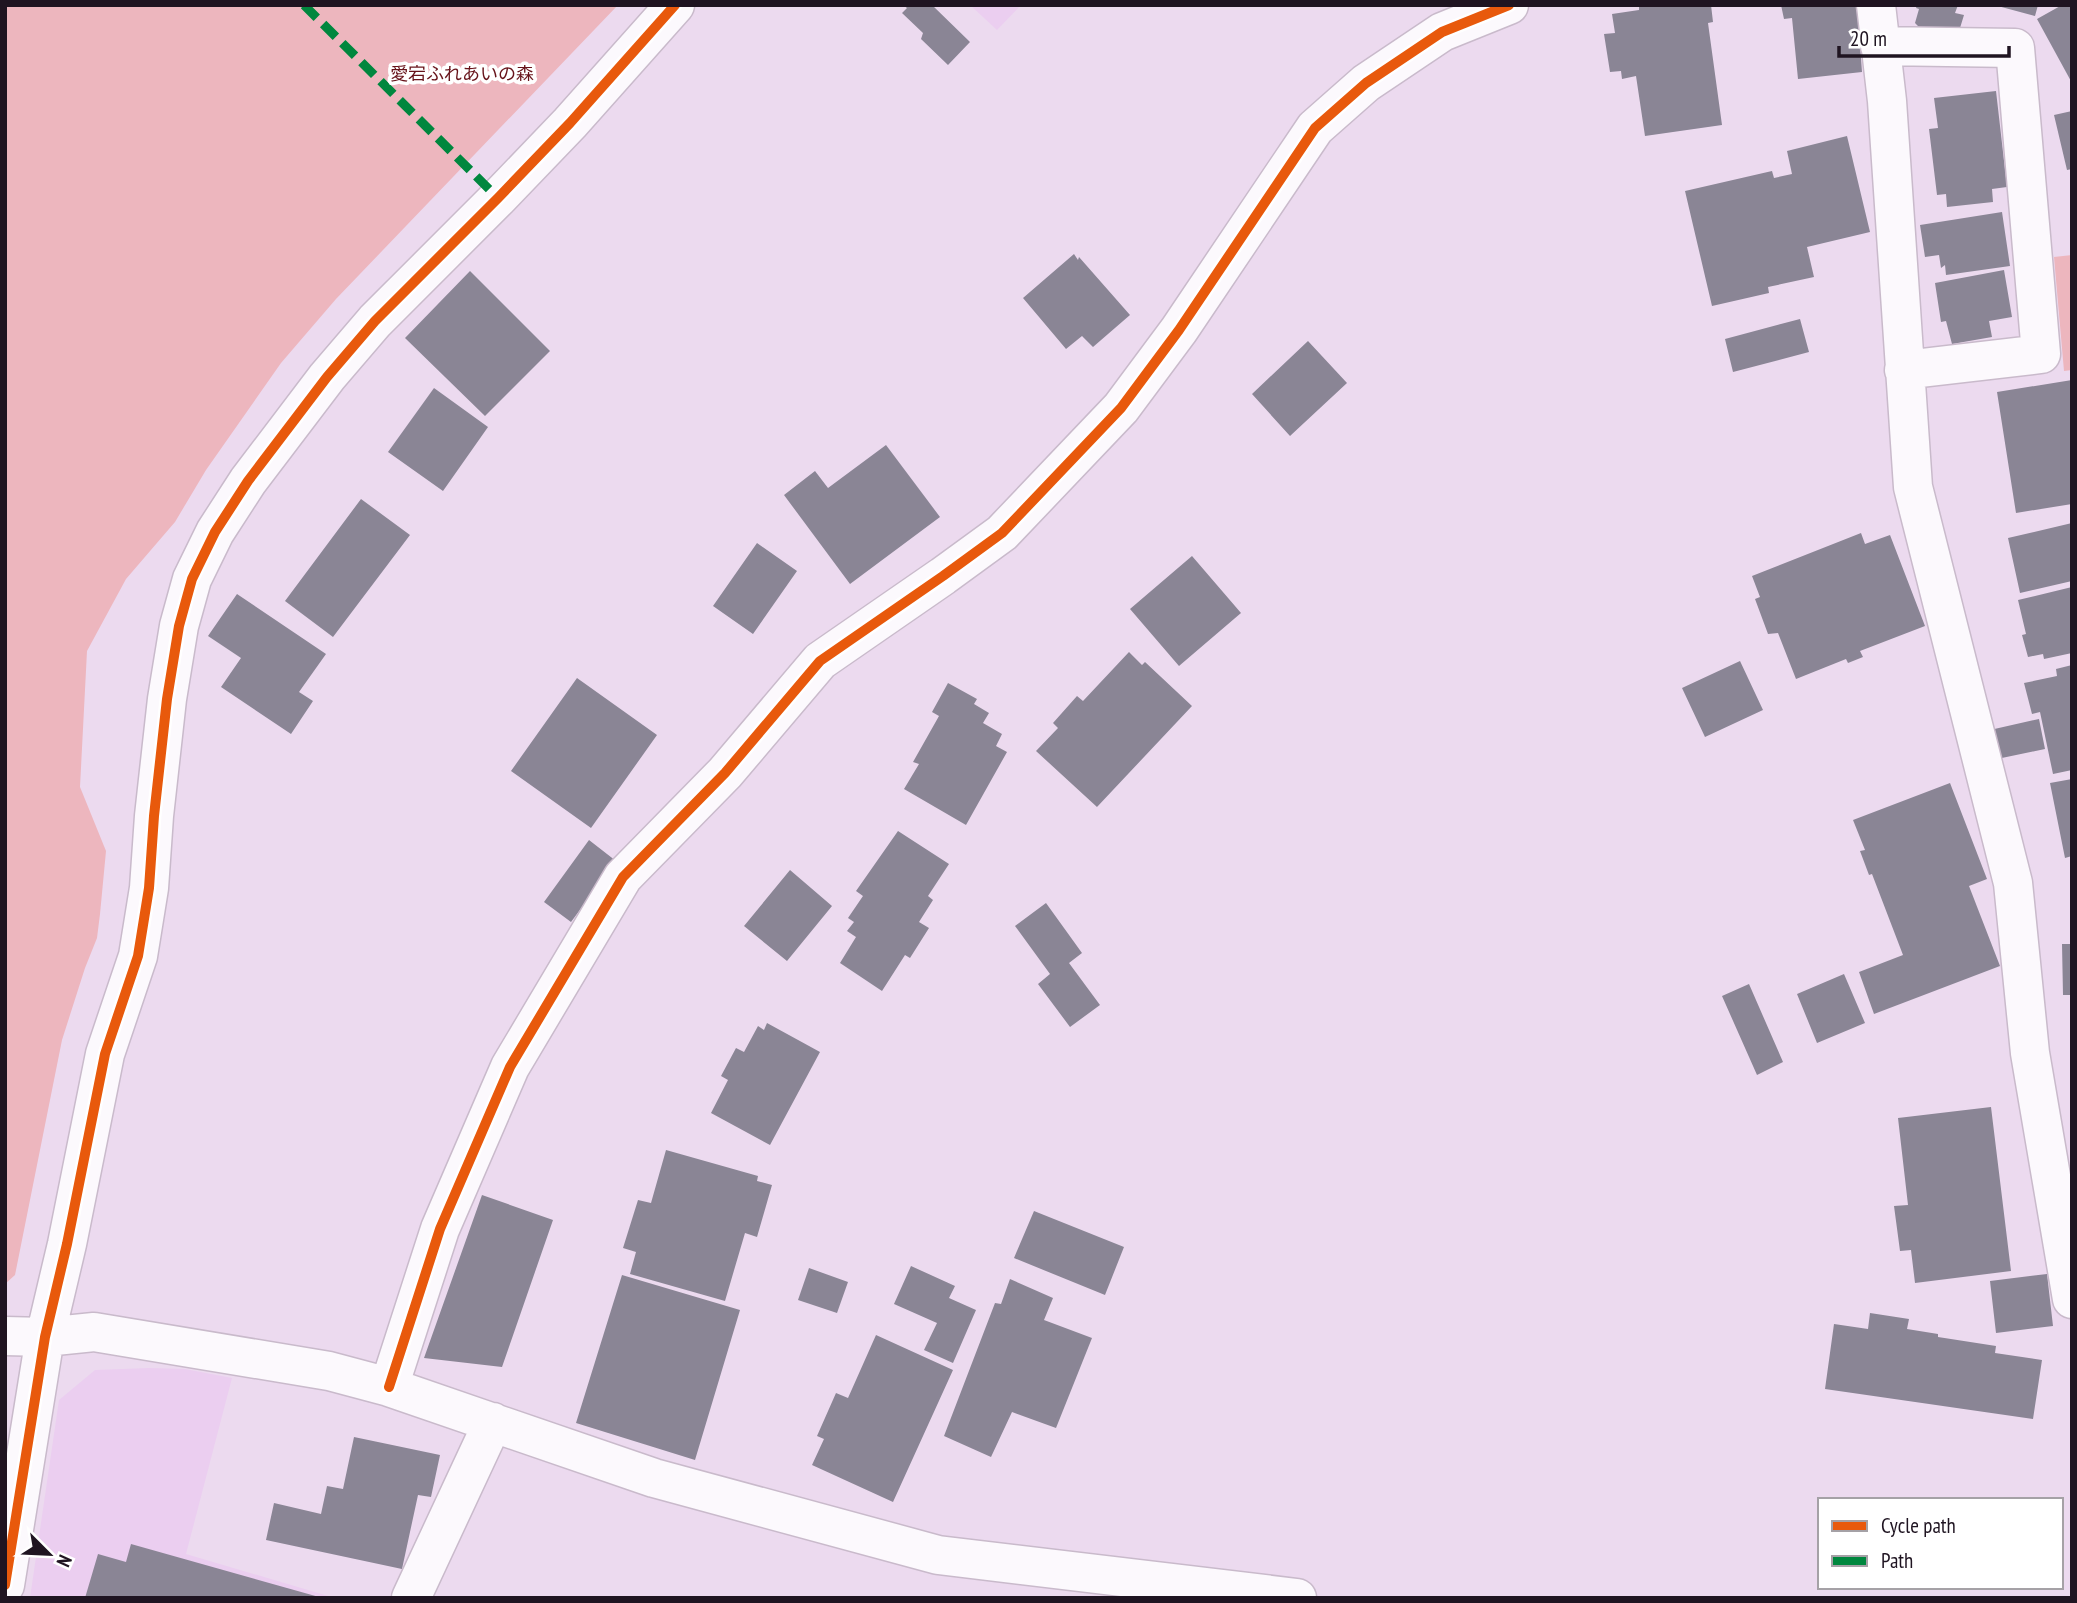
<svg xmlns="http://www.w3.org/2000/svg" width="2077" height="1603" viewBox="0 0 2077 1603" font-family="'PT Sans Narrow','Noto Sans JP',sans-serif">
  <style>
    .built { fill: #ebcef0 }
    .green { fill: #edb6be }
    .building { fill: #8a8595 }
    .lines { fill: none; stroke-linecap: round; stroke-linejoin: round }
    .minor-casing { stroke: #c9bacb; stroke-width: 41 }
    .minor { stroke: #fcf9fd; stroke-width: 38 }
    .quiet { stroke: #00873e; stroke-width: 9; stroke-dasharray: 18 9; stroke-linecap: butt }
    .cycleway-casing { stroke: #fff; stroke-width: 15 }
    .cycleway { stroke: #e8590c; stroke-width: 10 }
    .labels { text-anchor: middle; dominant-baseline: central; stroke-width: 7; stroke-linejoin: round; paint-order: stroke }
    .park-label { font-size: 18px; fill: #67131a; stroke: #fff }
  </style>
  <rect width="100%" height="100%" fill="#ecdaef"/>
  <path class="built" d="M970,5H1021L997,30Z
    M149,1368L185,1369L232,1378L186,1554L335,1598H30L59,1400L95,1370Z"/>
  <path class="green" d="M5,5H618L336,299L281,363L206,470L175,522L126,579L87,651L80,787L106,851L100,914L97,938L85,968L62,1040L15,1275L5,1284Z
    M2072,255V370L2064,371L2054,257Z"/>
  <path class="building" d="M903,5H932L970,42L948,65L921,39L923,33L902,13L907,8Z
    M1639,5H1711L1713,22L1708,23L1722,125L1645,136L1636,76L1622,79L1621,71L1610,72L1604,34L1615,33L1612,14L1639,10Z
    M1781,5H1857L1862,72L1798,79L1792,18L1784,19Z
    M1917,5H1958L1955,13L1964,15L1960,28H1920L1915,23L1919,9L1916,8Z
    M1994,5H2038L2035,16Z
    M2062,5H2072V83L2037,19Z
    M1996,91L2007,187L1992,189L1993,202L1947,207L1946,194L1937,195L1929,129L1938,128L1934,98Z
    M2072,111V169L2067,170L2054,115Z
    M1847,136L1870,232L1807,247L1814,277L1768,287L1769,293L1712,306L1685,191L1772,171L1774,178L1792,174L1787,151Z
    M2002,212L2010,266L1946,275L1945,265L1941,268L1939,255L1925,257L1920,225Z
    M1074,254L1078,260L1079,257L1130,315L1093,347L1082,336L1066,349L1023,298Z
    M2004,270L2012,317L1989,321L1992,337L1952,344L1946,321L1941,322L1935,283Z
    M470,271L550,351L485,416L405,338Z
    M1800,319L1809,352L1733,372L1725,339Z
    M1308,341L1347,383L1290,436L1252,394Z
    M2072,380V504L2016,513L1997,392Z
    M434,388L488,427L443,491L388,452Z
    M886,445L940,517L850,584L784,495L815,471L828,488Z
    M361,499L410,535L333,637L285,601Z
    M2072,523V581L2020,593L2008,538Z
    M1861,533L1865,544L1890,535L1925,626L1860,651L1863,657L1848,663L1846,659L1796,679L1778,633L1768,634L1755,599L1760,597L1752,576Z
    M757,543L797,571L753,634L713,606Z
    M1192,556L1241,613L1179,666L1130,609Z
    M2072,587V653L2044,659L2043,654L2028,657L2022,635L2026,634L2018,600Z
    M237,594L326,654L299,692L313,701L291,734L221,687L241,658L208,636Z
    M1129,652L1142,665L1145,662L1192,706L1097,807L1036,751L1058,728L1053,723L1077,696L1083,701Z
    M1740,661L1763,710L1705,737L1682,688Z
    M2072,665V770L2053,774L2040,712L2032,714L2024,683L2057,676L2056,669Z
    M577,678L657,735L591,828L511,771Z
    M948,683L977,699L974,704L989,713L983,723L1002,734L996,746L1007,752L966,825L904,789L919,764L913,762L939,716L932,712Z
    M2039,719L2045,749L1997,759L1990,730Z
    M2072,779V856L2065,858L2050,783Z
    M1950,783L1987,879L1969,886L2000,966L1874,1014L1859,972L1903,955L1872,874L1869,875L1860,851L1865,850L1853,820Z
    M898,831L949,864L928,896L933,900L919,922L929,928L910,958L905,955L882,991L840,963L856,937L847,931L854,922L848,918L863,896L856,891Z
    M589,840L616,861L571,922L544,902Z
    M790,870L832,906L787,961L744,926Z
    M1046,903L1082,953L1069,963L1100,1005L1070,1027L1038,984L1050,974L1015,926Z
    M2062,944H2072V995H2063Z
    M1844,974L1865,1023L1817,1043L1797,994Z
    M1749,984L1783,1062L1757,1075L1722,996Z
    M767,1023L820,1052L770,1145L711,1113L728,1080L721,1076L736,1048L744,1052L758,1026L764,1030Z
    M1991,1107L2011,1271L1915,1283L1911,1250L1900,1251L1894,1206L1908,1205L1898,1118Z
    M666,1150L758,1176L757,1181L772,1185L757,1237L745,1233L725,1301L630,1274L636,1252L623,1248L638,1200L651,1203Z
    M482,1195L553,1220L502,1367L424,1358Z
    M1034,1211L1124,1247L1105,1295L1014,1258Z
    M911,1266L955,1286L949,1298L976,1310L953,1363L924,1350L937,1323L894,1304Z
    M809,1268L848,1282L837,1313L798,1300Z
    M2047,1274L2053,1326L1996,1333L1990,1281Z
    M622,1275L740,1310L695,1460L576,1423Z
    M1010,1279L1053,1298L1044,1320L1092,1338L1056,1428L1012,1412L991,1457L944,1436L995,1303L1001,1304Z
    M1870,1313L1909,1319L1907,1329L1938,1334V1337L1996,1346L1995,1353L2042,1360L2033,1419L1825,1389L1834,1324L1868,1329Z
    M876,1335L953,1370L893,1502L812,1465L824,1439L817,1436L836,1393L848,1398Z
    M354,1437L440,1455L431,1497L418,1495L402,1569L266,1540L274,1503L321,1514L327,1486L343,1489Z
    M131,1544L319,1597V1598H85L98,1554L126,1562Z"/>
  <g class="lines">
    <g class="minor-casing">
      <path id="minor" d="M1876,5L1887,101L1913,487L2013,883L2030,1053L2072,1299
        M1880,46L2015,48L2041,354L1904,370
        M5,1336L45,1337L94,1332L329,1371L389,1387L654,1478L938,1555L1297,1598
        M389,1387L440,1229L510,1067L623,877L725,773L820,661L943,576L1002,533L1121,408L1179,330L1315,128L1366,83L1442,32L1509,5
        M5,1585L45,1337L67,1244L105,1054L138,956L149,888L154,816L167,699L179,626L192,579L215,532L248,481L327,377L375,321L498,198L570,123L675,5
        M411,1598L493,1422"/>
    </g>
    <use href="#minor" class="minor"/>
    <path class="quiet" d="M304,5L498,198"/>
    <g class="cycleway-casing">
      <path id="cycleway" d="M389,1387L440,1229L510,1067L623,877L725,773L820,661L943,576L1002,533L1121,408L1179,330L1315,128L1366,83L1442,32L1509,5
        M5,1585L45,1337L67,1244L105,1054L138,956L149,888L154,816L167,699L179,626L192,579L215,532L248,481L327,377L375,321L498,198L570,123L675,5"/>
    </g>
    <use href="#cycleway" class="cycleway"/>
  </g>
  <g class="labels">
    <g class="park-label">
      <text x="462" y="73">愛宕ふれあいの森</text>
    </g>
  </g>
  <rect width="2077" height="1603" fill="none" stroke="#1f1421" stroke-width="14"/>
  <rect x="1818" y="1498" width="245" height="91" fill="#ffffff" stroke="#a5a1a6" stroke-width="2"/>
  <rect x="1832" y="1521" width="35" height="10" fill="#e8590c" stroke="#a5a1a6" stroke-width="2"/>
  <text x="1881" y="1533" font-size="21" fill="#1f1421">Cycle path</text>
  <rect x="1832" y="1556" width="35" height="10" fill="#00873e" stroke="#a5a1a6" stroke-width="2"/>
  <text x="1881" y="1568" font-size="21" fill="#1f1421">Path</text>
  <g transform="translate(49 1554) rotate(114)" stroke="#ffffff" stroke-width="5" paint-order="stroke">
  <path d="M0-5L12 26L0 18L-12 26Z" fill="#1f1421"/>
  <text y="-10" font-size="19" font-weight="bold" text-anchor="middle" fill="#1f1421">N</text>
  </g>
  <path d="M1839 46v10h170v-10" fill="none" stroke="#1f1421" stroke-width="3.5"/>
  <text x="1850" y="46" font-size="21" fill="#1f1421" stroke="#ffffff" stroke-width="5" paint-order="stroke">20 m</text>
</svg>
